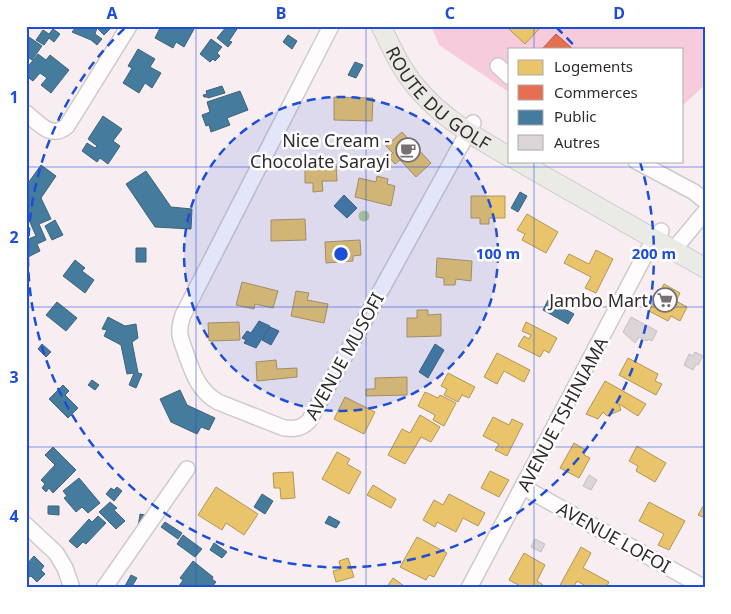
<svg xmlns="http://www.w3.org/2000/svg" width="731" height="614" viewBox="0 0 731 614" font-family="'Noto Sans',sans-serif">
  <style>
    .green { fill: #f6ccdd }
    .water { fill: #b8cb92 }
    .homes { fill: #e9c46a; stroke: #b29658 }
    .shops { fill: #e76f51; stroke: #b05b46 }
    .public { fill: #457b9d; stroke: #3f637b }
    .building { fill: #dcd5d8; stroke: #c6bfc2 }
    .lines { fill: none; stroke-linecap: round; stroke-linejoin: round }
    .minor-casing { stroke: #d0c9cc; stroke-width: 18 }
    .major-casing { stroke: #cfcacc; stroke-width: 21 }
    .minor { stroke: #fefcfd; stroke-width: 15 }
    .major { stroke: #eaebe4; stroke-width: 19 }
    .grid { fill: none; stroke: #1d4ed8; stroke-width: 1; stroke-opacity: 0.55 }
    .ring { fill: none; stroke: #1d4ed8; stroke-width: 2.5; stroke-dasharray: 9 6 }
    .labels { text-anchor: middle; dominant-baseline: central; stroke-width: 5; stroke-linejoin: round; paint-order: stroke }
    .street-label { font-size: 18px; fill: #312b2d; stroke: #fff }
    .poi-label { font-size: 18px; fill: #312b2d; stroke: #fff; text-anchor: end }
    .centre { fill: #1d4ed8; stroke: #fff; stroke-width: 2.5 }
    .ring-label { font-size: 15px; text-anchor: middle; font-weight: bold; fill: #1d4ed8; stroke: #fff; stroke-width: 5; stroke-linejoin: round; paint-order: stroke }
    .neatline { fill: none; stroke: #1d4ed8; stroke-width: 2 }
    .grid-label { font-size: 16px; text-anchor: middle; font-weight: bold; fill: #1d4ed8 }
  </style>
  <rect width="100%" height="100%" fill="#f8eef2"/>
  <path class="green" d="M431,26H705V85L682,106V49H510V93L439,45Z"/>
  <path class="water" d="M358.5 216a5.5 5.5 0 1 1 11 0a5.5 5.5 0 1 1-11 0Z"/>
  <path class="homes" d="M512,26H536L539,29L525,44L509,29Z
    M334,97L373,98L372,121L334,120Z
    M402,132L431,163L416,177L400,160L395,164L389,157L393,153L386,146Z
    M324,157L325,164H336L337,181H322L323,191L313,192V183H305V166L312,165V158Z
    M377,176L388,179L387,184L395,186L391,206L355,197L359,178L376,182Z
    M471,196H505V218H489V224H480V218H471Z
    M527,214L558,232L546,253L522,240L525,234L517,230Z
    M305,219L306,240L271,241V220Z
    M360,240L361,255L353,256V261L326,263L325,242Z
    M596,250L613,259L596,293L585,288L591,277L564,263L569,254L589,264Z
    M437,258L472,261L471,281L456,279L455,285H444V278L436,277Z
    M242,282L278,291L273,308L255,304L254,309L236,305Z
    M664,284L680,293L676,301L687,307L680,321L671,316L668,321L649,311Z
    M296,291L309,293L307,300L328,304L324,323L291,316Z
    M417,310H428V315L441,314V336L407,337V318H417Z
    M239,322L240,340L209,341L208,323Z
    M526,322L557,338L549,353L544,350L540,357L518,346L524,336L529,339L531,335L522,331Z
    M497,353L530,370L524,382L504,371L497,384L484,377Z
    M628,358L658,374L655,381L662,384L656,395L619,375Z
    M276,360L277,369L297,368V377L257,381L256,362Z
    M448,373L475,387L469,398L462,395L458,402L444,395L447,389L441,386Z
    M407,377V395L366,396V389H375V378Z
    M605,381L646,404L638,416L619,404L621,410L607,416L603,412L598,419L586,414Z
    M425,392L438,398L440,395L456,403L444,426L433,420L435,415L418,406Z
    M345,397L375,412L364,434L334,419Z
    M420,415L440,427L431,442L421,437L405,464L388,455L402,429L410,433Z
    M493,417L509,425L512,419L523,424L507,456L495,450L499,444L483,436Z
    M574,443L586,450L584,455L590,458L579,478L560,468Z
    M637,446L666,463L655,482L636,471L638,466L629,461Z
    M337,452L350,459L347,464L361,472L349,494L322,479Z
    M490,471L509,480L499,497L481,488Z
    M293,472L295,498L281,499L280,488H274L273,473Z
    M373,485L396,499L391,508L367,495Z
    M216,487L258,514L244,535L226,523L222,530L198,515Z
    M449,494L485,513L478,526L463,518L456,532L437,522L435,527L423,520L434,500L443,505Z
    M649,502L685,521L669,550L658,545L664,534L639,521Z
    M705,503V518L698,515Z
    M417,537L447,553L434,577L429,575L426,580L400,567Z
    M581,547L591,553L583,568L609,582L606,588H589L577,581L573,588H561L559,587Z
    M524,553L545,565L537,581L543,585L542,588H524L509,580Z
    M348,558L354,577L336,582L333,571L341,569L339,561Z
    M393,578L407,588H386Z"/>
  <path class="shops" d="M556,34L573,49H542Z"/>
  <path class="public" d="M77,26H111V28L104,35L97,28L95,34L102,39L97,45L91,40L72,32Z
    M161,26H188L194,29L184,47L176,42L173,48L155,38Z
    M227,26H239L229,41L232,42L228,47L217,38Z
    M53,29L60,34L54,42L49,38L44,45L36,40L43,30L49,34Z
    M26,35L42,46L32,60L26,56Z
    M288,35L297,41L292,49L283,42Z
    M211,39L222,47L217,53L220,56L215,61L213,59L210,62L200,54Z
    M138,49L155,59L150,67L161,73L152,88L145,83L139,93L123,83L132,68L128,66Z
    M38,54L46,60L50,55L69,70L51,93L41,85L47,78L40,73L33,81L26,76V69Z
    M355,62L363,65L356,78L348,75Z
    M222,86L225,93L208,98L207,97H204L203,95L207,94L206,91Z
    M240,91L248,110L227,118L230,125L211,132L209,125L206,126L202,115L210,112L207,102Z
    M103,116L122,129L113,141L120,146L108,164L100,158L97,162L82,151L87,143L95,148L97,146L88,139Z
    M41,165L56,176L41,198L51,219L39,224L46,240L37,244L40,251L28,257L26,254V240L36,236L26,213V186Z
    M146,171L171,207L192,209L191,229L155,227L126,184Z
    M520,192L527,196L518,212L511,208Z
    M344,195L357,208L347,218L334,206Z
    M55,220L63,235L52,240L45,226Z
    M136,248H146V262H136Z
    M486,248L495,252L492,259L483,255Z
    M75,260L85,268L82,271L94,280L85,293L63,276Z
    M548,300L574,314L568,324L543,310Z
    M57,302L77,318L66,331L46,315Z
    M108,317L125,326L136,324L138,338L132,342L138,373L142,374L136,388L129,385L134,373L127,374L121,345L104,336L107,330L102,329Z
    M259,321L270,326L256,348L244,343L246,340L242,338L247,331L251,333Z
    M270,327L279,331L271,345L262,340Z
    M42,344L51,352L46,357L38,349Z
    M435,344L444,350L428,378L419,372Z
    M92,380L99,385L95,390L88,385Z
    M63,385L69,391L65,395L78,408L68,418L49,399Z
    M180,390L187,405L215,418L209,430L201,427L197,434L171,422L160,399Z
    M53,447L76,470L53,493L49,488L46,492L42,488L45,484L41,480L55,465L45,455Z
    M79,478L100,503L88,513L82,507L76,512L64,498L67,496L63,491Z
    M117,487L122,491L114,501L106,494L111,488L114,490Z
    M262,494L273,501L265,514L254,507Z
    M110,502L117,508L114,510L125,521L116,529L99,512Z
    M48,506H59V515L48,514Z
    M140,514L145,515L143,528L138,527Z
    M98,516L106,523L86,544L83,542L77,548L69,541L89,519L92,522Z
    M329,516L340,522L336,528L325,523Z
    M165,522L182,533L178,539L161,527Z
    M183,535L202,549L195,557L177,544Z
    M214,543L227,552L222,558L210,550Z
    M34,556L44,566L41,570L45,574L37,582L31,576L29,577L26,575V565Z
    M193,561L213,577L212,579L216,582L211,588H181L179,586L183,580L180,578Z
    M131,575L137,578L131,588H129L125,586Z"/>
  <path class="building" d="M631,317L657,331L652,341L648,339L647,341L639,337L635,343L623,332Z
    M695,352L703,356L698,365L696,364L693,370L684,365L689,354L693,356Z
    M589,475L597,480L591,490L583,486Z
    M535,539L545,544L541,552L531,547Z"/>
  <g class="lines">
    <g class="minor-casing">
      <path id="minor" d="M331,26L183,315C181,321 179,328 180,335C181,341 184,348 186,354C193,374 199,391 218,402L284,428C294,429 301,429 309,421L473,123
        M498,66L510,77
        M26,113C39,123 51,140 67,126L129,26
        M636,161L694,192L705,201
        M674,251L680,242L705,212
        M523,487L705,588
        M26,525L56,553L65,568L72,588
        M104,588L187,469
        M469,588L645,255L661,231"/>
    </g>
    <g class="major-casing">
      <g id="major">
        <path id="s1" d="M381,26C388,40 394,54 402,67C427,109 469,134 510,157"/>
        <path d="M518,161L705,268"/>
      </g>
    </g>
    <use href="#minor" class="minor"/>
    <use href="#major" class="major"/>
  </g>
  <path class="grid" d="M196,26V588M366,26V588M534,26V49M534,161V588M26,167H705M26,307H705M26,447H705"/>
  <circle cx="341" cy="254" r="157" fill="#1d4ed8" fill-opacity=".12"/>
  <g class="ring">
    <circle cx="341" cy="254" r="157"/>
    <path d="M556 27A313 313 0 0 1 577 49M640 162A313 313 0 1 1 126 27"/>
  </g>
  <defs>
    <g id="cafe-ring" transform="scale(1.25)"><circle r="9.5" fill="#fff" stroke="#776f72" stroke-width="1.5"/><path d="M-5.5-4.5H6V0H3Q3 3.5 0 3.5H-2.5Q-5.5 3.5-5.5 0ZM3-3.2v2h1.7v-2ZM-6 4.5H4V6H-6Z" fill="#776f72"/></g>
    <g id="supermarket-ring" transform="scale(1.25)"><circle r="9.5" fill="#fff" stroke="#776f72" stroke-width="1.5"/><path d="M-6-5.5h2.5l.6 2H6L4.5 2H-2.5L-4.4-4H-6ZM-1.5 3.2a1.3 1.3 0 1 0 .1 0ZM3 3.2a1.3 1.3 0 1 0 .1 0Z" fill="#776f72"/></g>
  </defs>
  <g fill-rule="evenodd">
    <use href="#cafe-ring" x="408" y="150"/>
    <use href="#supermarket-ring" x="665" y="300"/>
  </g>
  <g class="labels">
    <g class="street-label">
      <text stroke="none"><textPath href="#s1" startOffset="94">ROUTE DU GOLF</textPath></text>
      <text transform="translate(344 356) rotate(-61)">AVENUE MUSOFI</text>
      <text transform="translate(562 414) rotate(-62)">AVENUE TSHINIAMA</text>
      <text transform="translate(614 537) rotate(29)">AVENUE LOFOI</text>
    </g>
    <g class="poi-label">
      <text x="390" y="140">Nice Cream -<tspan x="390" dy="21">Chocolate Sarayi</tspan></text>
      <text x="648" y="300">Jambo Mart</text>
    </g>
  </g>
  <circle cx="341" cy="254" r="8" class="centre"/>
  <g class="ring-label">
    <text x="498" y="259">100 m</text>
    <text x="654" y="259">200 m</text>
  </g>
  <rect width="731" height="614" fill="none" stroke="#ffffff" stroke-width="55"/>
  <rect x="508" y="48" width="175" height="115" fill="#ffffff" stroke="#adaaab"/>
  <rect x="518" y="60" width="25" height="15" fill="#e9c46a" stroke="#adaaab"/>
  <text x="554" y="72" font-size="15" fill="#312b2d">Logements</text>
  <rect x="518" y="85" width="25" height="15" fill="#e76f51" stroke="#adaaab"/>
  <text x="554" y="98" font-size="15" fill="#312b2d">Commerces</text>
  <rect x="518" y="110" width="25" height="15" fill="#457b9d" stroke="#adaaab"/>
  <text x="554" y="122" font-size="15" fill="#312b2d">Public</text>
  <rect x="518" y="135" width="25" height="15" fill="#dcd5d8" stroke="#adaaab"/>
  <text x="554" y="148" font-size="15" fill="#312b2d">Autres</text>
  <rect x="28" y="28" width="676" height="558" class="neatline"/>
  <g class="grid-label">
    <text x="112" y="19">A</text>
    <text x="281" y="19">B</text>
    <text x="450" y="19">C</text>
    <text x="619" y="19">D</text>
    <text x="14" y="103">1</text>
    <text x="14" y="243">2</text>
    <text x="14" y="383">3</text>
    <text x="14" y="522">4</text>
  </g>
</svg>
